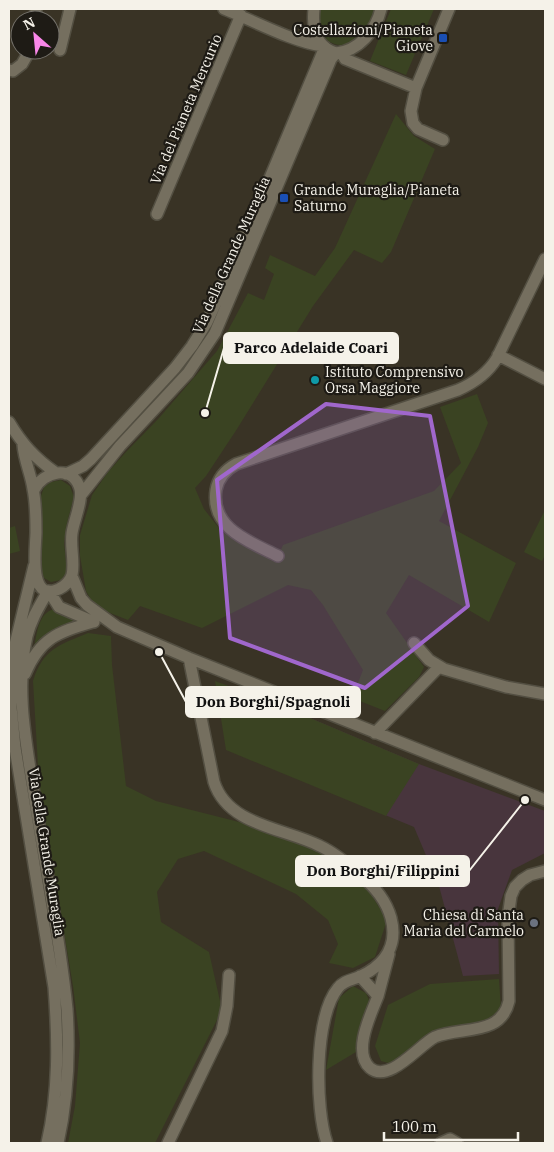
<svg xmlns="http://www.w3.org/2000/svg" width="554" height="1152" viewBox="0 0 554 1152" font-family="'IBM Plex Serif',serif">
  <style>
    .education { fill: #48353d }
    .green { fill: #3a4322 }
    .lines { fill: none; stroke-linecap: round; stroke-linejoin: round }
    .minor-casing { stroke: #534f42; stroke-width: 14 }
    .minor { stroke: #756f5f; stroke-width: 11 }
    .marked { fill: #a067cc; fill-opacity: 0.2; stroke: #a067cc; stroke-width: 4; stroke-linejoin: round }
    .transit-dot { fill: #1a4fb4; stroke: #1e1b15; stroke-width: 2 }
    .culture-dot { fill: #0f9aa8; stroke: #1e1b15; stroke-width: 2 }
    .worship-dot { fill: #6b7280; stroke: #1e1b15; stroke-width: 2 }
    .labels { text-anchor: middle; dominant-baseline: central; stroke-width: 4.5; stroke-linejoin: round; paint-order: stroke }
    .poi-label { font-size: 14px; fill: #f5f2e9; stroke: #1e1b15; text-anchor: end }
    .street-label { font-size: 14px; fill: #f5f2e9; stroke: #1e1b15 }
    .leader { fill: none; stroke: #f5f2e9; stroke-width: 2 }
    .callout-dot { fill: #f5f2e9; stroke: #1e1b15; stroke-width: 2 }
    .callout { fill: #f5f2e9; stroke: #f5f2e9; stroke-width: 2 }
    .callout-label { font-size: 15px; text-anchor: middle; font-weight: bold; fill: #111 }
  </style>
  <rect width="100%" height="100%" fill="#393325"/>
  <path class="education" d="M277,704L419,764L545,811V853L512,870L498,909L499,974L463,976L439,886L414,827L255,761Z"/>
  <path class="green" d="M319,9H376C369,28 352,55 328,41C324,38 320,34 319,29C318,22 319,15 319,9Z
    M391,9H434L406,75L370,61Z
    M396,114L414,136L435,149L391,252L382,263L354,250L313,306L237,429L206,476L195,488L204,509L222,532L276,561L283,545L434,491L461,463L440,407L477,394L488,423L478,447L439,521L516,563L489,622L409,575L386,613L424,667L419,677L385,711L352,698L363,670L323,605L311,590L288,585L202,628L140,606L128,620L100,609L93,603L86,591L80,556V535L92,495L108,472L125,453L159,418L217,351L248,293L264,300L274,274L265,268L270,255L315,276L335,248Z
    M61,480L70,486L74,497L67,523L64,543L67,572L61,580L51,582L44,578L40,567L42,519L41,496L44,487L51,482Z
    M545,510V555L542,561L524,552Z
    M15,526L20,551L9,554V528Z
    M54,609L77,623C59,627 45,633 34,648C37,634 38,613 54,609Z
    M88,633L111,636L112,665L126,786L156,801L247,824L304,844L335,859L366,886L387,920L375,957L353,968L329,963L338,944L328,920L296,894L204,851L178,859L157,892L161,922L209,952L222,1010L155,1143H68L75,1106L80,1043L73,986L39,783L33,681C43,649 59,645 88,633Z
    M215,681L277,704L419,764L386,816L226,750Z
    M499,979L501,1009L480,1025L434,1032L392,1064L381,1061L375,1046L388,1005L430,984Z
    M353,986L366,993L369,1000L356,1052L326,1070L339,998Z"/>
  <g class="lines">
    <g class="minor-casing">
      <path id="minor" d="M224,9C252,20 295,43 323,46
        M314,9C312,28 315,47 336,53C359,51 376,30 381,9
        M35,20L36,9
        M60,50L70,9
        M341,52L345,59L416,88
        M9,70L13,71L22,64L30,50
        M443,140L418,129L413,123L411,111L416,88L449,9
        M157,214L241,15
        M498,355L545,379
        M9,422C22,444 35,458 56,473
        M23,445C24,460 31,474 33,489C36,503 36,518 36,532C36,546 27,604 59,589C65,586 70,581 72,575C75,562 70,547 72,533C74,520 83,500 80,489C73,464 43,471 34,490
        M66,474L83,466L91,459L175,368L192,346L207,322L235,261L325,47
        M81,495L120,446L188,373L215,333L326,71L331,59L336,53
        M278,556C251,542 210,529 216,490C218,478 225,470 236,464L458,390C474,383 488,373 497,358L545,259
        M34,566L13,653L11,707L15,748L54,987C58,1040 59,1091 47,1143
        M72,576L81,598L87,605L117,627L189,658L545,800
        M48,591C40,605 31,619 27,636C15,688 26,742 34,794C45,866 60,937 67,1009C70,1055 68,1098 58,1143
        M49,591L59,607L94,622
        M414,643L429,660L444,669L506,687L545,694
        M189,658L214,782C228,826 285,828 320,846C335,853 348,864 360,875C374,886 386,900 391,918C398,945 386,964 361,976C353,980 344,980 338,988C314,1017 315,1109 327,1143
        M25,674C40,638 58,632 93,622
        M375,733L439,667
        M360,976L378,996C371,1014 352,1052 370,1068C389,1084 419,1045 435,1037C461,1026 501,1037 509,1001L508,918L511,896L515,887L522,880L530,875L545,871
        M378,996L389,954
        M168,1143L222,1031L227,1006L229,975
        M441,1143L450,1139L457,1143"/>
    </g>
    <use href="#minor" class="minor"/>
  </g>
  <path class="marked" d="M326,404L430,416L468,606L365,688L230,638L217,480Z"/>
  <g class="transit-dot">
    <rect x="438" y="33" width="10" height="10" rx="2.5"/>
    <rect x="279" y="193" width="10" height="10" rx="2.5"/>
  </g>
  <circle class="culture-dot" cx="315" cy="380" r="5"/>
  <circle class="worship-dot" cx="534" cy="923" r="5"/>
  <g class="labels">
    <g class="poi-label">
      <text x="433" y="30">Costellazioni/Pianeta<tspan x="433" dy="16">Giove</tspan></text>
      <text x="294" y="190" text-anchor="start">Grande Muraglia/Pianeta<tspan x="294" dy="16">Saturno</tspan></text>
      <text x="325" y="372" text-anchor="start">Istituto Comprensivo<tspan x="325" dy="16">Orsa Maggiore</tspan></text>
      <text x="524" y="915">Chiesa di Santa<tspan x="524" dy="16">Maria del Carmelo</tspan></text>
    </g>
    <g class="street-label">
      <text transform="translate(186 109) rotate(-67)">Via del Pianeta Mercurio</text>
      <text transform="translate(231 255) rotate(-66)">Via della Grande Muraglia</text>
      <text transform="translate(47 852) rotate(81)">Via della Grande Muraglia</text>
    </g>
  </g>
  <path class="leader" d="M205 413L224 348M159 652L186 702M525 800L469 871"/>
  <g class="callout-dot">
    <circle cx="205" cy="413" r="5"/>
    <circle cx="159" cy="652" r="5"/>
    <circle cx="525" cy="800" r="5"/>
  </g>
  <g class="callout">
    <rect x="224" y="333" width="174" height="30" rx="5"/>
    <rect x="186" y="687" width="174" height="30" rx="5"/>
    <rect x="296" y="856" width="173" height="30" rx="5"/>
  </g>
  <g class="callout-label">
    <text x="311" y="353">Parco Adelaide Coari</text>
    <text x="273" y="707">Don Borghi/Spagnoli</text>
    <text x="383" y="876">Don Borghi/Filippini</text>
  </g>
  <rect width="554" height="1152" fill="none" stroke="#f5f2e9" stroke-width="20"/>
  <g transform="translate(35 35) rotate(333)"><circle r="24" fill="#1e1b15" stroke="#74716a"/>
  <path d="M0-4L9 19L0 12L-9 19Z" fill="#f987e9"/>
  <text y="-8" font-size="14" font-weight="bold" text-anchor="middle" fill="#f5f2e9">N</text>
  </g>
  <path d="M384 1132v8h134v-8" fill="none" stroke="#f5f2e9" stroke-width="2.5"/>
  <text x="392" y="1132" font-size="15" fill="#f5f2e9" stroke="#1e1b15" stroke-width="4" paint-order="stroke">100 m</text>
</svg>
